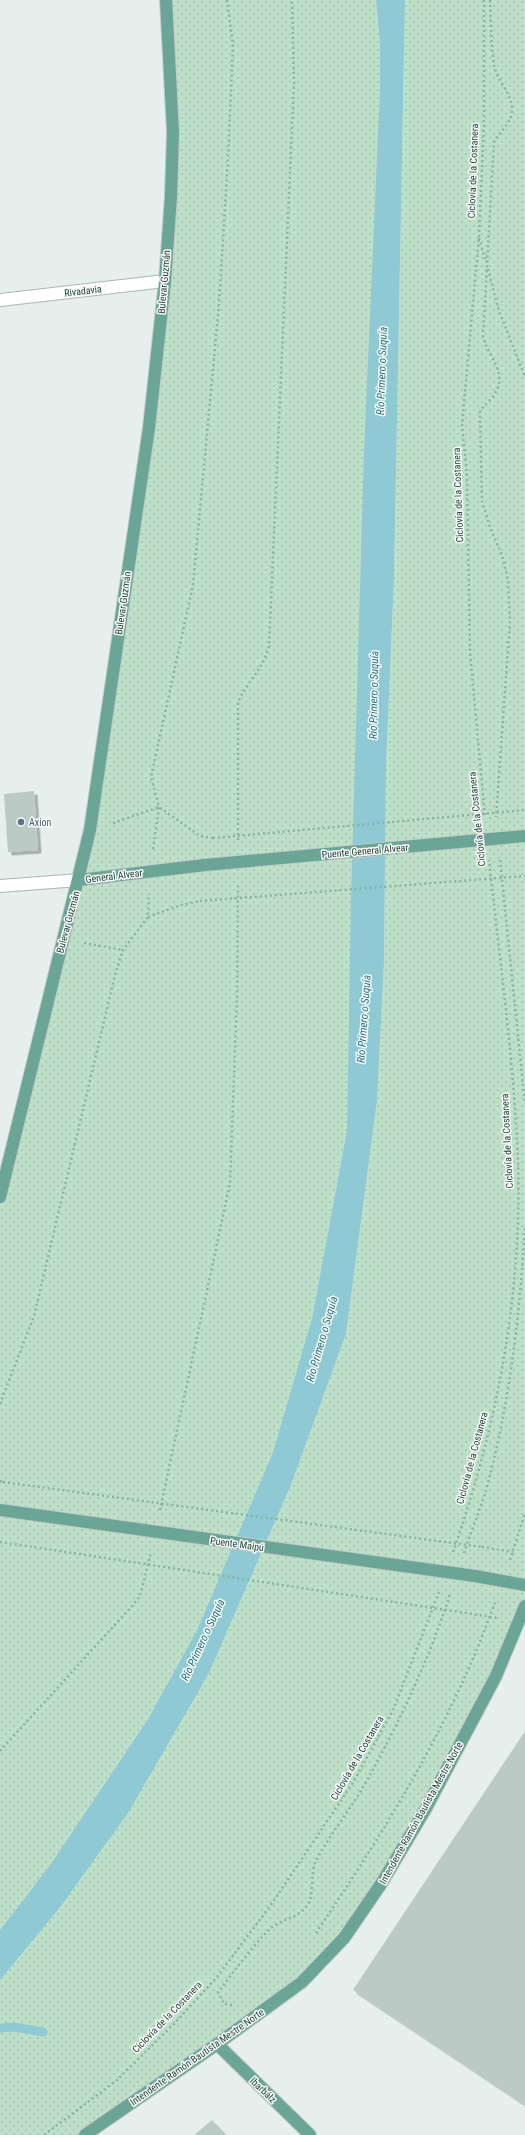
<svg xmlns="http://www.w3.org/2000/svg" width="525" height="2135" viewBox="0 0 525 2135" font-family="'Roboto Condensed',sans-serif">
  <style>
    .grass { fill: url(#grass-dots) }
    .water { fill: #8ec9d4 }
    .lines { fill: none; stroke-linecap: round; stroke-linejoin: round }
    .stream { stroke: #8ec9d4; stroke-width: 9 }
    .building { fill: #bbcac4; filter: url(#shadow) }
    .street-casing { stroke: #a8b8b2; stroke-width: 14 }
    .primary-casing { stroke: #c2cac8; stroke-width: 14 }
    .path { stroke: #86b3a5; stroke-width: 2.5; stroke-dasharray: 2 3; stroke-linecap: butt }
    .street { stroke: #fff; stroke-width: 12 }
    .primary { stroke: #6aa596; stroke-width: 12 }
    .primary-bridge-casing { stroke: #c2cac8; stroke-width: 14; stroke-linecap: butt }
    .path-bridge { stroke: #86b3a5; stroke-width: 2.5; stroke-dasharray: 2 3; stroke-linecap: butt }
    .primary-bridge { stroke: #6aa596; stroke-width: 12 }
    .service-dot { fill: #5c6f8a; stroke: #f7fbf9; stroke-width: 1.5 }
    .labels { text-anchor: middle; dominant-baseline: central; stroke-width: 3; stroke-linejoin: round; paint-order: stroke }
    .street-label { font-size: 10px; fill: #24423a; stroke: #f7fbf9 }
    .service-label { font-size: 10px; fill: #4e5e75; stroke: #f7fbf9; text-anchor: start }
    .water-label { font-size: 11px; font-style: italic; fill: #1c6f80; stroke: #f7fbf9 }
  </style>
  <defs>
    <pattern id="grass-dots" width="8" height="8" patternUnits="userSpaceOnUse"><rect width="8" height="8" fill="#bfe0c8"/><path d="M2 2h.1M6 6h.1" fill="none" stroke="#a4c1ad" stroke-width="1.8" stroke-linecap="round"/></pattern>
    <filter id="shadow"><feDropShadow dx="3.5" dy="3.5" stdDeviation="0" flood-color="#0004"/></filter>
  </defs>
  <rect width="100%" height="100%" fill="#e6efeb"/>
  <path class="grass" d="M166,0H376L380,46V89L347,1130L312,1318L273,1452L197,1630L148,1719L50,1865L0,1930V1197L79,880L130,554L171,196Z
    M405,0H525V1606L496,1676L381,1884L302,1982L85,2135H0V1980L58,1910L209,1673L291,1485L346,1334L377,1101L384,963L386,767L394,578Z"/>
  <path class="water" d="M376,0H405L394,578L386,767L384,963L377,1101L346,1334L291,1485L209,1673L128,1813L58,1910L0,1980V1930L50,1865L148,1719L197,1630L273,1452L312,1318L347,1130L351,898L364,451L380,89V46Z"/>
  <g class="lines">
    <path class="stream" d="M0,2028L14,2027L43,2032"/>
  </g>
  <path class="building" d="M34,791L38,850L8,852L4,794Z
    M525,1731V2105L353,1990Z
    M212,2120L226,2135H194Z"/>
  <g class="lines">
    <g class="street-casing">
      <path id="street" d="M0,300L165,281
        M0,886L79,880"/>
    </g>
    <g class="primary-casing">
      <path id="primary" d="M79,880L205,865
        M0,1197L90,830L149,428L165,281L171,196L173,132L166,0
        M475,1576L525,1585
        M217,2044L310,2135
        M85,2135L217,2044L302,1982L344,1938L381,1884L425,1810L496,1676L525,1606"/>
    </g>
    <path class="path" d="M484,0V124L479,236L462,426L467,475L470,652L485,817
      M490,0C491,21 491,44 494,65C497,81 511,92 512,108C513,123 500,130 494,142L483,336C488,358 509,372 494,395C490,401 484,404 480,412L482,501L490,527L502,555L508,580L510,621L496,817
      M479,238L486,262
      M488,269L498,308L525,377
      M113,823L159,807L200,836L213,838
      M238,840V702C247,682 264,668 269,646L294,83L292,0
      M153,849L159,807L151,777L193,585L219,304L228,159L233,45L227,0
      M500,860L525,1104
      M148,917L178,906L200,901
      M84,943L123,950
      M0,1404L34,1316L115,975L123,950L148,917L149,894
      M0,1481L3,1482
      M160,1510L230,1183L237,996L238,883
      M482,1547L513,1552
      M453,1552C499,1421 525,1280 517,1140C512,1047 499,953 489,860
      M464,1553C472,1527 484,1502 490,1475C511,1394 520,1310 525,1226
      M510,1560L525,1513
      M460,1612L497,1618
      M0,1751L132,1606L140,1596L151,1552
      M316,1933C386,1829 453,1721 495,1602
      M232,2005L224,2004L218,1992C235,1971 251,1947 270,1929C281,1919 296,1919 306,1907C316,1895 309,1874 316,1861C330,1834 350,1810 365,1784C399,1723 429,1660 450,1594
      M44,2135L117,2080L173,2025L217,1977L273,1902L354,1781L393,1710L439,1592"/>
    <use href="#street" class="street"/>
    <use href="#primary" class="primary"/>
    <g class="primary-bridge-casing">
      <path id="primary-bridge" d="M205,865L525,836
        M0,1510L475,1576"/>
    </g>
    <path class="path-bridge" d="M213,838L525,810
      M200,901L525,876
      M3,1482L482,1547
      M0,1542L460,1612"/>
    <use href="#primary-bridge" class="primary-bridge"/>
  </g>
  <circle class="service-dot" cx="21" cy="822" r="4"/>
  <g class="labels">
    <g class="street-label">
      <text transform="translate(473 171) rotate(-88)">Ciclovía de la Costanera</text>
      <text transform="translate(164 282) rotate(-85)">Bulevar Guzmán</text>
      <text transform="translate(83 291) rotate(-7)">Rivadavia</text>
      <text transform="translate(458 495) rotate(-92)">Ciclovía de la Costanera</text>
      <text transform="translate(123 603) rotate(-82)">Bulevar Guzmán</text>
      <text transform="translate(477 819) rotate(-96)">Ciclovía de la Costanera</text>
      <text transform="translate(365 851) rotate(-5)">Puente General Alvear</text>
      <text transform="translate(114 876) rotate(-7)">General Alvear</text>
      <text transform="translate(68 922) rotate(-75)">Bulevar Guzmán</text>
      <text transform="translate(507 1141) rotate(-93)">Ciclovía de la Costanera</text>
      <text transform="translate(472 1458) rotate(-75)">Ciclovía de la Costanera</text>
      <text transform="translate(237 1544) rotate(8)">Puente Maipú</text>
      <text transform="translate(357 1758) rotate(-60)">Ciclovía de la Costanera</text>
      <text transform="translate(421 1813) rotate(-61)">Intendente Ramón Bautista Mestre Norte</text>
      <text transform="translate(167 2017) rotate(-46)">Ciclovía de la Costanera</text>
      <text transform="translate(197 2057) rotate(-35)">Intendente Ramón Bautista Mestre Norte</text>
      <text transform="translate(263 2090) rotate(44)">Ibarbálz</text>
    </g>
    <g class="service-label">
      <text x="29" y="822">Axion</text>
    </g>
    <g class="water-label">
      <text transform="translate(382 371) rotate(-88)">Río Primero o Suquía</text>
      <text transform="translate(374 695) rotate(-89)">Río Primero o Suquía</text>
      <text transform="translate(364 1019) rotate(-86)">Río Primero o Suquía</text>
      <text transform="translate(322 1339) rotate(-74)">Río Primero o Suquía</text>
      <text transform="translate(203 1640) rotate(-65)">Río Primero o Suquía</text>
    </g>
  </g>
</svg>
